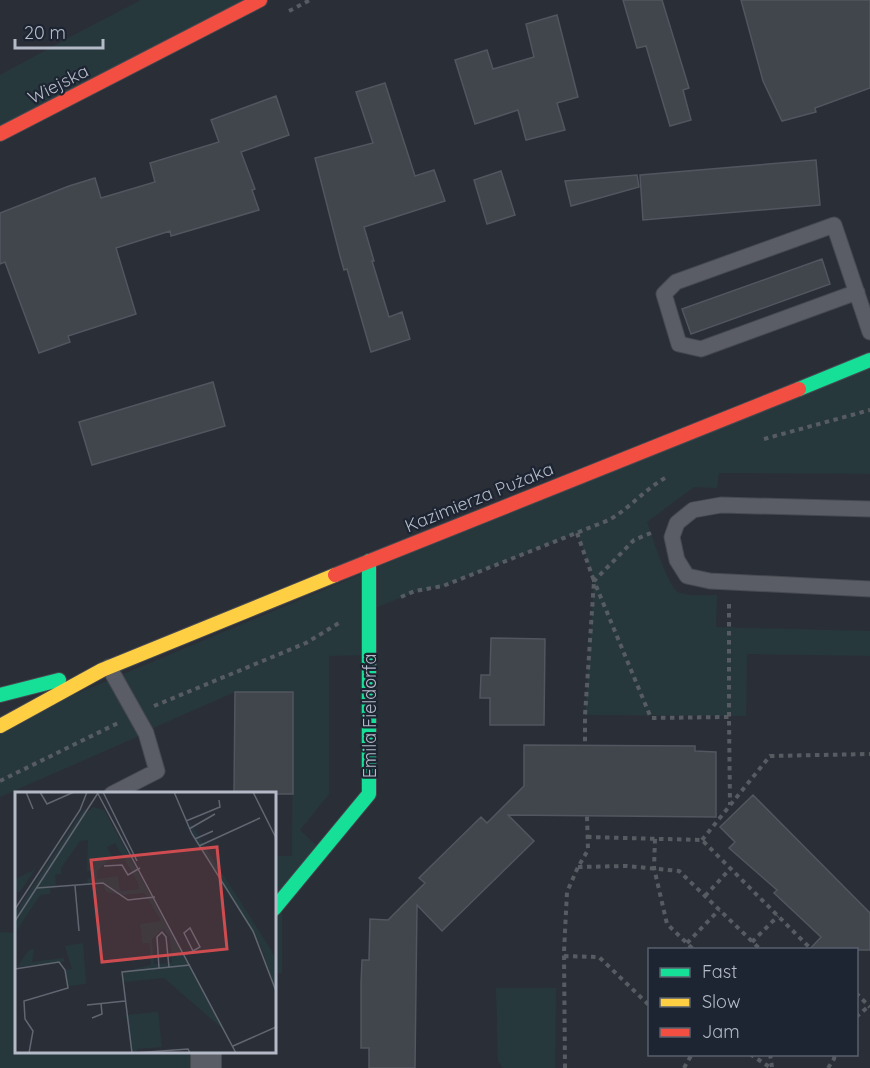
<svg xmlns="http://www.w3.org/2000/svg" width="870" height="1068" viewBox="0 0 870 1068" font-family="Quicksand,sans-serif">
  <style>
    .green { fill: #27383d }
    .building { fill: #41454c; stroke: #52565f; stroke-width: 1.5 }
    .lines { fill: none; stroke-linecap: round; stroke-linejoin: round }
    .lane-casing { stroke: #464950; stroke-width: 17 }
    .street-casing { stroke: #464950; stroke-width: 32 }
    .fast-casing { stroke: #464950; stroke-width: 16 }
    .slow-casing { stroke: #464950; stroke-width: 16 }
    .jam-casing { stroke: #464950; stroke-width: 16 }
    .path { stroke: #575c62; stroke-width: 4; stroke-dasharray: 4.5 4.5; stroke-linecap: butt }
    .lane { stroke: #5a5d65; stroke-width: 15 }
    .street { stroke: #5a5d65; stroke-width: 30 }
    .fast { stroke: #16e098; stroke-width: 14 }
    .slow { stroke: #ffcf43; stroke-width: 14 }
    .jam { stroke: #f24e42; stroke-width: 14 }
    .labels { text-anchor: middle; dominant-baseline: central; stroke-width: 4.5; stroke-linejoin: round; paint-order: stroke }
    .street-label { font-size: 18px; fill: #b4bac8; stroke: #1d2432 }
    .inset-road { fill: none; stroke: #616671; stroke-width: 1.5 }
    .view { fill: #ce4c50; fill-opacity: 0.15; stroke: #ce4c50; stroke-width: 3 }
    .inset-edge { fill: none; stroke: #b4bac8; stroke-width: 3 }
  </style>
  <rect width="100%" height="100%" fill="#2a2e37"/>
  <path class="green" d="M141,0H260L0,134V75L83,30Z
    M870,360V474L719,473L717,488L694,487L647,522C652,536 668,587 678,592C689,597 705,595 717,595L716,627L870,631V656L747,654L746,716L585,715L594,581L577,533L443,586L415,592L370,610L369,655L329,656V794L300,830L322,851L282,900V973H275L274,856H292L293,692H235L155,727L146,733L0,797V726Z
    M0,932L16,933V1052H206V1068H0Z
    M496,988H556L555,1068H503L498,1061Z"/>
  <path class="building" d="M623,0H662L689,88L683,90L691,120L670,126L646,46L637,48Z
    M741,0H870V88L815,108L816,112L782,121L763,81Z
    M557,15L578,97L557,103L565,130L526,140L518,110L475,124L455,60L487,50L493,69L534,57L526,24Z
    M385,83L415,176L434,170L445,201L364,227L374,261H372L389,317L402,312L410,339L371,352L347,269L344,270L340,256L315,158L373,143L356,92Z
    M276,96L289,135L241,152L255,189L252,190L259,210L171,236L170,231L116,248L136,314L68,336L70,342L39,353L5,262L0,264V213L69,186L95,178L101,198L155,182L150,163L219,142L211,120Z
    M816,160L820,205L643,220L640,175Z
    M501,171L515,215L487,224L474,180Z
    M637,175L639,187L571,206L565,181Z
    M822,259L830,284L691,334L682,309Z
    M213,382L225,426L92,465L79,422Z
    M491,638L545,639L544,725H490V698H480L481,675H490Z
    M235,692H293V794H234Z
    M524,745L695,746V751L716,752V817L508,815L534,841L442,931L417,905L415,1068H369V1048H361V984L362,960H369L370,919L388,920L425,883L419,878L428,869L481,817L487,823L524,786Z
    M753,795L870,913V950H809L821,937L774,893L777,890L729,848L735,842L720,827Z"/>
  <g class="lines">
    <g class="lane-casing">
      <path id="lane" d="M857,292L701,349L679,344L664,294L676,282L834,225L870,332
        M870,509L721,505L693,510L677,523L672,537L677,560L687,576L710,581L870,589
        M109,667L146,733L157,771L112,794"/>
    </g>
    <g class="street-casing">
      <path id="street" d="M206,1068V1052"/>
    </g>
    <g class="fast-casing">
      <path id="fast" d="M799,389L870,360
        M0,695L59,680
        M274,909L369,794V561"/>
    </g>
    <g class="slow-casing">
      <path id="slow" d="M0,726L102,670L335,575"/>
    </g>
    <g class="jam-casing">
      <path id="jam" d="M0,134L260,0
        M335,575L799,389"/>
    </g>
    <path class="path" d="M289,11L310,0
      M764,439L870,410
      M577,533L594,581L585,715V745
      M651,533L634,540L594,581L651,718L729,717L730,805
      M401,597L415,591L443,586L609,520C630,508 644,490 665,478
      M729,604V717
      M154,706L306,643L339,623
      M0,781L118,723
      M587,837L702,840L812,950
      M655,839L654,868L667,924L694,950
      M702,840L770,756L870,754
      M578,867L627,866L679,871L761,950
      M705,896L730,869
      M752,942L778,916
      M687,943L719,910
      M564,956L599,957L650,1006
      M856,993L870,1007
      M856,1017L869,1006
      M750,1054L771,1068
      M770,1054L772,1067
      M565,1068L564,952L567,892L578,867L588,850L587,816
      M684,1068L692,1054
      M828,1068L834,1059L835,1054"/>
    <use href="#lane" class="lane"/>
    <use href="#street" class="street"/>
    <use href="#fast" class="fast"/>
    <use href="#slow" class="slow"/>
    <use href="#jam" class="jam"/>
  </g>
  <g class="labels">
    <g class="street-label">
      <text transform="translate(58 84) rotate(-27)">Wiejska</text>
      <text transform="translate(479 497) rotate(-22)">Kazimierza Pużaka</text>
      <text transform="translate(369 716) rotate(-90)">Emila Fieldorfa</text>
    </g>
  </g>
  <g transform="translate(15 792)">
    <rect width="261" height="261" fill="#2a2e37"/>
    <path d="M78,15L89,18L209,238L149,186L108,190L107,180L136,173L134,151H127L125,132L146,129L129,101L106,103L91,100L87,91L73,92L72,87L76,86V79H72L73,48L65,49L46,76V82H40L41,95L35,96V102L25,103L0,141V129L70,22ZM100,51L123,91L124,97L105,99L103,84L82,87V79L97,65L92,55ZM148,137L155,145L157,171L139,172L137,147ZM69,17L71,18L0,127V121ZM174,29L256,158L261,168V199L246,155L179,46ZM25,69L5,100H2L0,87L17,79ZM68,151L71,192L52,194L50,178L57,177L50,154ZM19,157L17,170L49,166V170L2,175L14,158ZM143,220L147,255L122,257V261H117L111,223Z" fill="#27383d" fill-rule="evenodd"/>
    <path class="inset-road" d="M11,0L18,17M25,0L32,12L59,0M82,0L221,261M88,0L122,69M159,0L177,42L238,139L261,199M238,0L261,46M171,29L205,15L204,8M174,37L200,22M180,47L198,39M184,54L245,26M89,74L107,73L113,83L125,76M60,94L64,139M22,96L88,91L113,108L140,105M0,117L65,18L72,0M0,129L83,1M171,162L178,159L185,155L175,136L169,141L178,159M144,176L142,145L147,140L151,145L154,175M0,177L44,170L50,178L53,196L9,209L10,227L18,239L14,261M72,213L110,209M77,226L87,222L86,211M218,254L261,235M117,261L107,180L175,173M119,261L173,257L175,261"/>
    <path class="view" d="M202,55L212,157L87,170L76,68Z"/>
    <rect width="261" height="261" class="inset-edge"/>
  </g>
  <rect x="648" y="948" width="210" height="108" fill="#1d2432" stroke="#59606e" stroke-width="1.5"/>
  <rect x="660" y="968" width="30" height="9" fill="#16e098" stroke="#59606e" stroke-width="1.5"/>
  <text x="702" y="978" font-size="18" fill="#b4bac8">Fast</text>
  <rect x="660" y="998" width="30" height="9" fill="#ffcf43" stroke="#59606e" stroke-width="1.5"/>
  <text x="702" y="1008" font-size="18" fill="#b4bac8">Slow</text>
  <rect x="660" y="1028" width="30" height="9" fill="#f24e42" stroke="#59606e" stroke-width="1.5"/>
  <text x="702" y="1038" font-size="18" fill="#b4bac8">Jam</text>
  <path d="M15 39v9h88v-9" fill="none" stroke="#b4bac8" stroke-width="3"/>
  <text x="24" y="39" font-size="18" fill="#b4bac8" stroke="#1d2432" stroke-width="4.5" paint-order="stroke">20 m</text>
</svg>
